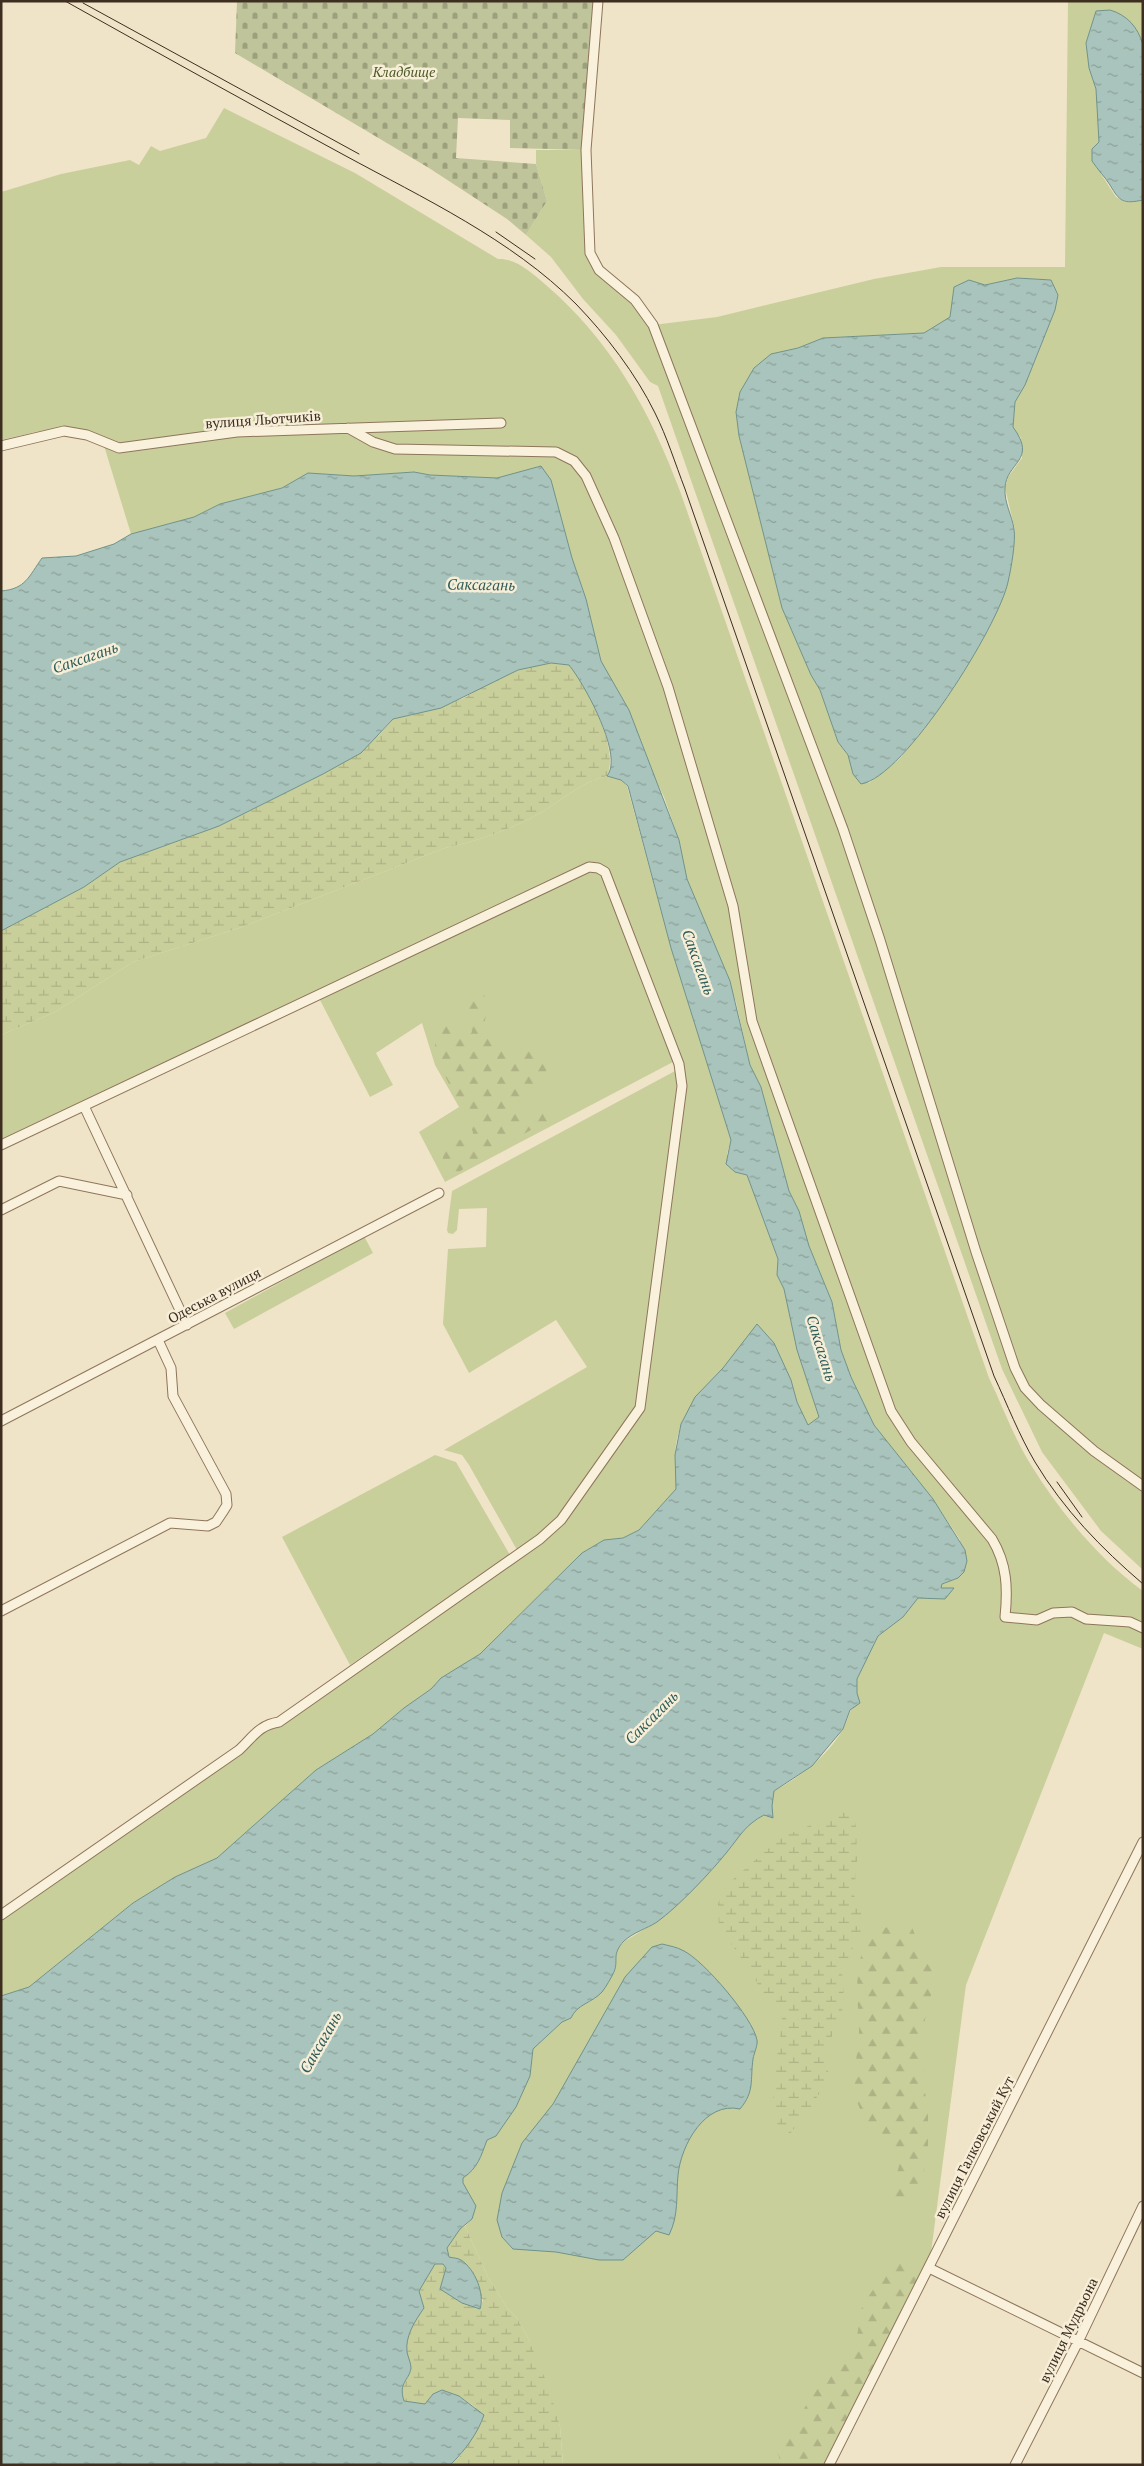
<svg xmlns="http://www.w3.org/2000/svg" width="1144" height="2466" viewBox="0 0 1144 2466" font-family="'PT Serif',serif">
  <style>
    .green { fill: #c9cf9b; fill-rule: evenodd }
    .forest { fill: url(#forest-firs) }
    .wetland { fill: url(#wetland-marsh) }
    .cemetery { fill: url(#cemetery-stones) }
    .water { fill: url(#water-ripples); stroke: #6f938a }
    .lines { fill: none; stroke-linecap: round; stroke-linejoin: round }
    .street-casing { stroke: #8d765c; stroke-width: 11 }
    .street { stroke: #faf1dc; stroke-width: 9 }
    .tram { stroke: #3d2e20; stroke-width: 1 }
    .labels { text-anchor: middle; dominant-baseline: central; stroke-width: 5; stroke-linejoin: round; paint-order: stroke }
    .park-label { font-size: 14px; font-style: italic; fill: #4d5a26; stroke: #f7eed8 }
    .street-label { font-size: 14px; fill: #3d2e20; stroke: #f7eed8 }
    .water-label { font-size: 15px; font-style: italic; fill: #2f5d5a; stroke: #f7eed8 }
  </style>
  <defs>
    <pattern id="forest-firs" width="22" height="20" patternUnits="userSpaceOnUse" patternTransform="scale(1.25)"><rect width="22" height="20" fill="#c9cf9b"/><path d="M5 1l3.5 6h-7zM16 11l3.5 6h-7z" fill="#aeb285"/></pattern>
    <pattern id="wetland-marsh" width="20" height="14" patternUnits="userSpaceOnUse" patternTransform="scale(1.25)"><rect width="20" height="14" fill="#c9cf9b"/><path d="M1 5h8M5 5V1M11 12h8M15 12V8" fill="none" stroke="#aeb285"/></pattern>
    <pattern id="cemetery-stones" width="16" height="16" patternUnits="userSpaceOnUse" patternTransform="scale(1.25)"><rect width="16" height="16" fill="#bfc49a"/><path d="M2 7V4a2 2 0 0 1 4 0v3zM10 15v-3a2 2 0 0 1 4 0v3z" fill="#9ca07d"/></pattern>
    <pattern id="water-ripples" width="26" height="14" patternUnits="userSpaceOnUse" patternTransform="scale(1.25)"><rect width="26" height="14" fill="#a9c4bc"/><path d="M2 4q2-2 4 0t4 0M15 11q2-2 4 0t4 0" fill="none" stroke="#8ba098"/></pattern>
  </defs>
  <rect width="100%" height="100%" fill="#f0e4c8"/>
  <path class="green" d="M1068,1H1143V45L1134,27L1096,11L1086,43L1089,68L1096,89L1100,125L1101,174L1116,197L1125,202L1143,200V1570L1101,1531L1042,1452L1002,1369L658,386L650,382L616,335L583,299L551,257L526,235L547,201L536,164V150H586L588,228L599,270L627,291L653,325L717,317L874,279L941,267H1065ZM1017,278L1051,280L1058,295L1055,310L1025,385L1015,402L1013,428L1021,438L1022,458L1008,477L1005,488L1015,530L984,634L953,689L922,731L899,759L869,783L838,742L820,690L811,675L782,608L739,436L736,412L740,392L754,368L772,354L798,348L823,338L924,333L950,317L954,287L985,285Z
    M224,108L355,173L498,259C516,258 532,273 546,285C612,342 650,411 680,491L989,1378C1003,1407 1014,1438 1031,1465C1060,1512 1099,1559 1143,1591V1649L1104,1633L966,1985L929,2268L829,2465H563L560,2426L528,2338L517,2318L507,2308L488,2277L465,2226L472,2219L462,2178C484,2165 476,2155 487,2140C490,2136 496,2134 499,2131C502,2128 503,2124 505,2121C520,2100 531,2075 533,2049L562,2022L571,2018L575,2009L594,1999L602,1991L615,1971L614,1958L617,1949L625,1941L658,1921L711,1871L745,1827L764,1815L771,1806L774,1791C800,1777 828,1756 843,1729C848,1721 848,1712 855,1705L857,1679L878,1636L903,1617L918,1598L937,1597L953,1588H941L942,1584L958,1578L960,1540L933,1499L874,1425L851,1377L841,1350L832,1302L809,1246L799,1211L789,1191L761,1087L750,1065L736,1002L687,879L679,840L664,797L650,768L642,743L601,661L586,599L572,558L551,480L516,474L498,478L430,475L414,472L354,476L308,473L282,488L220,504L194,517L131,534L101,436C68,420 35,433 1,440V192L61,174L130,160L139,165L151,146L160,151L206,138Z
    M607,776L621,780L627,786L671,948L731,1140L727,1154L735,1172L747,1175L778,1259L777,1275L784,1289L797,1350L819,1417L808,1425L797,1402L791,1380L723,1368C698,1394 678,1415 675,1454C675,1465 677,1478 676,1489L639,1530L623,1538L604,1540L582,1553L480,1654L441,1678L431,1689L404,1708L373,1734L316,1770L217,1858L175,1877L133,1903L29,1987L1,1996V1920L242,1753L261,1732L543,1542L644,1409L685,1087L607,869L600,864L589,863L1,1140V1035L55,1012L133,962L239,928L445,848C479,841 521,826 550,807C568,795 585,781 607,776Z
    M590,871H597L602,874L673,1062L445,1182L419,1132L459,1107L435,1065L422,1023L376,1053L393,1085L370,1097L320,1000Z
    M675,1071L677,1084L637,1405L559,1518L517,1550L469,1465L462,1455L444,1450L587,1367L556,1320L469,1373L443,1324L448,1249L486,1247L487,1208L459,1209L457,1230L453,1234L448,1233L447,1230L452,1191Z
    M364,1236L373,1253L234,1329L225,1313Z
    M435,1455L456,1462L510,1555L350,1665L282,1537Z"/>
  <path class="forest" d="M479,991L487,998L488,1008L484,1024C491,1039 507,1050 523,1053L531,1043L538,1046V1061L547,1065L546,1074L538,1091L526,1094L521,1102L523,1112L534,1116L546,1110L553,1111L557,1121L547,1127H536L448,1178L443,1174C441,1161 443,1152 450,1141L472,1138L473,1132L439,1064L435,1047L437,1024L442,1021L450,1025L454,1037L465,1040L472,1032L467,998Z
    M892,1926L912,1927L925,1962L937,1971L934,1989L928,2003L922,2036L924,2089L928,2105V2159L916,2192L895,2202L890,2190C892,2181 900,2171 899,2162C898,2141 881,2137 870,2124C863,2117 858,2106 856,2097C852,2076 858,2053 859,2032C859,2002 849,1952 878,1930C881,1928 888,1927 892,1926Z
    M908,2258L929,2268L829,2465H787L780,2460L775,2446L778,2436L799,2419L805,2407L834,2365L850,2352L857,2337L861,2309L870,2294L895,2260Z"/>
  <path class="wetland" d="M551,663L569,665C587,688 620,749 607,776C585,781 568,795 550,807C521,826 479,841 445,848L239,928L133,962L55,1012L1,1035V931L84,887L120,862L198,834L247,812L280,795L379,735L393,719L416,714L464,698L487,684L518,670Z
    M842,1812L853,1815L856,1825L857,1860L854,1895L863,1918V1926L842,1971L844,2000L842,2012L823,2058L829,2074L828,2080L806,2114L784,2141C760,2089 783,2059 782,2007L775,2003H766L754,1976L719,1927L718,1904L724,1887L782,1837Z
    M465,2226L488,2277L507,2308L517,2318L528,2338L549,2388L560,2426L563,2465H450L460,2456L482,2422L475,2407L459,2396L442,2390L433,2394L425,2404L404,2401C398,2381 409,2381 411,2368C411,2363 408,2357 407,2352C405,2336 415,2321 424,2308L419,2291L435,2264L443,2263L446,2268L440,2289L480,2309L483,2300L449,2257L447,2248L460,2229Z"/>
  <path class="cemetery" d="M237,1H598L586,150L510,148V120L458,118L456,158L536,164L547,201L526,235L507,219L429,168L235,53Z"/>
  <path class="water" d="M1110,10C1127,15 1138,27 1143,45V200C1123,204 1120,202 1110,185C1105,177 1098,170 1092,161V149L1099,142L1096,89L1089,68L1086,43L1096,11Z
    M1017,278L1051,280L1058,295L1055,310L1025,385L1015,402L1013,427C1038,461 1006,462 1005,488C1004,503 1012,515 1014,529C1016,541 1011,569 1008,582C999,625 905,777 861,784L853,774L848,755L838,742L820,690L811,675L782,608L739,436L736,412L740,392L754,368L771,354L798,348L823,338L924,333L950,317L954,287L969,280L985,285Z
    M541,466L551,480L572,558L586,599L601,661L629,710L679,840L687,879L730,981L750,1065L761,1087L789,1191L799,1211L809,1246L832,1302L841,1350L851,1377L874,1425L933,1499L965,1550L967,1561L964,1572L958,1578L942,1584L941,1588H954L945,1599L918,1598L903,1617L878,1636L857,1679V1693L860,1703L850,1710L843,1729L812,1766L774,1791L772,1806L773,1818L764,1815C745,1825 740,1836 727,1852C710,1873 679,1906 657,1922C646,1929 634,1932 624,1941C611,1955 619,1959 614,1972C611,1978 606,1987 602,1992C592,2003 577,2004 571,2018L562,2022L533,2049L530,2076L516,2107L496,2136L487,2140C481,2156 478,2168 463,2178V2183L476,2206L472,2219L460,2229L447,2248L449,2257C453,2258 458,2258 461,2260C475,2269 485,2294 480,2309L462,2303L440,2289L446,2268L443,2264H435L419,2291L424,2308C415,2321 405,2336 407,2352C408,2357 411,2363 411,2368C409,2381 398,2382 404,2401L425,2404L433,2394L442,2390L459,2396L484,2415C478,2433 464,2452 450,2465H1V1996L29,1987L133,1903L175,1877L217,1858L316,1770L373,1734L404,1708L431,1689L441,1678L480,1654L582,1553L604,1540L623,1538L639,1530L676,1489L675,1455L681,1424L695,1397L723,1368L757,1324L774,1343L791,1380L797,1402L808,1425L819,1417L797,1350L784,1289L777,1275L778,1259L747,1175L735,1172L726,1164L731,1140L671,948L628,786L621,780L607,776C609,773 611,769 611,765C614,740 585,685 569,665L551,663L518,670L441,708L393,719L361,753L323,774L219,826L120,862L84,887L1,931V591C26,589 29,576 42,558L76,556L114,544L131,534L194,517L220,504L282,488L308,473L354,476L414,472L430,475L497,478Z
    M662,1944C670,1946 677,1947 684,1951C704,1961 753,2018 757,2040C758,2045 754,2053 753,2059C750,2080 755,2091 740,2109C705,2101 681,2145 678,2175C676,2196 679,2215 669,2235L656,2231L623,2260H599L556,2252L513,2249L502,2237L497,2220L502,2193L522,2143L553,2104L625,1977L652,1947Z"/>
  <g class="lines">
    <g class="street-casing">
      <path id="street" d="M598,1L586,150L590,253L599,270L635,300L653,325L843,829L880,940L976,1252L1015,1368L1025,1388L1041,1405L1094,1451L1143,1486
        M348,428L373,442L395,449L556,452L574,461L586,476L614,538L668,687L733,906L752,1021L891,1411L911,1442L992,1539C1007,1564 1008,1588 1005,1617L1037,1620L1053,1613L1072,1612L1086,1619L1130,1622L1143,1628
        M1,446L64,431L87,435L119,448L237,432L501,423
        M84,1106L187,1325
        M1,1145L589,867L598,868L605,872L679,1064L682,1086L640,1408L561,1520L540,1539L279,1722C259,1725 253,1737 239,1750L1,1915
        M1,1210L59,1181L127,1195
        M1,1421L439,1193
        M1,1611L170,1523L208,1526L216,1522L222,1513L227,1505L226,1494L173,1396L171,1368L158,1340
        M929,2268L1143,2373
        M829,2465L1143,1842
        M1015,2465L1078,2342L1143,2206"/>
    </g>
    <use href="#street" class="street"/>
    <path class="tram" d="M65,1C158,53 250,104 344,155C423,198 511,239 576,304C606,335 636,374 655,413C667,437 675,463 685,489L994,1376C1007,1404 1019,1435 1035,1462C1064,1510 1101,1548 1143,1584
      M83,3L359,154
      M496,232L535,259
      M1057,1482L1082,1517"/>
  </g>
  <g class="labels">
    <g class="park-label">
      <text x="404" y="71">Кладбище</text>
    </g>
    <g class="street-label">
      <text transform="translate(263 419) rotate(-4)">вулиця Льотчиків</text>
      <text transform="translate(214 1295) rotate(-28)">Одеська вулиця</text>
      <text transform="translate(974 2147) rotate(-63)">вулиця Галковський Кут</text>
      <text transform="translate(1068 2330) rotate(-64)">вулиця Мудрьона</text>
    </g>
    <g class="water-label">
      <text transform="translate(481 584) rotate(1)">Саксагань</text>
      <text transform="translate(85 657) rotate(-19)">Саксагань</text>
      <text transform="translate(699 962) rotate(70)">Саксагань</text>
      <text transform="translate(822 1348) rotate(73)">Саксагань</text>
      <text transform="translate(651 1717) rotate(-45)">Саксагань</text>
      <text transform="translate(320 2042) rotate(-60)">Саксагань</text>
    </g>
  </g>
  <rect width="1144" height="2466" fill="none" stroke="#3d2e20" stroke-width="5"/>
</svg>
